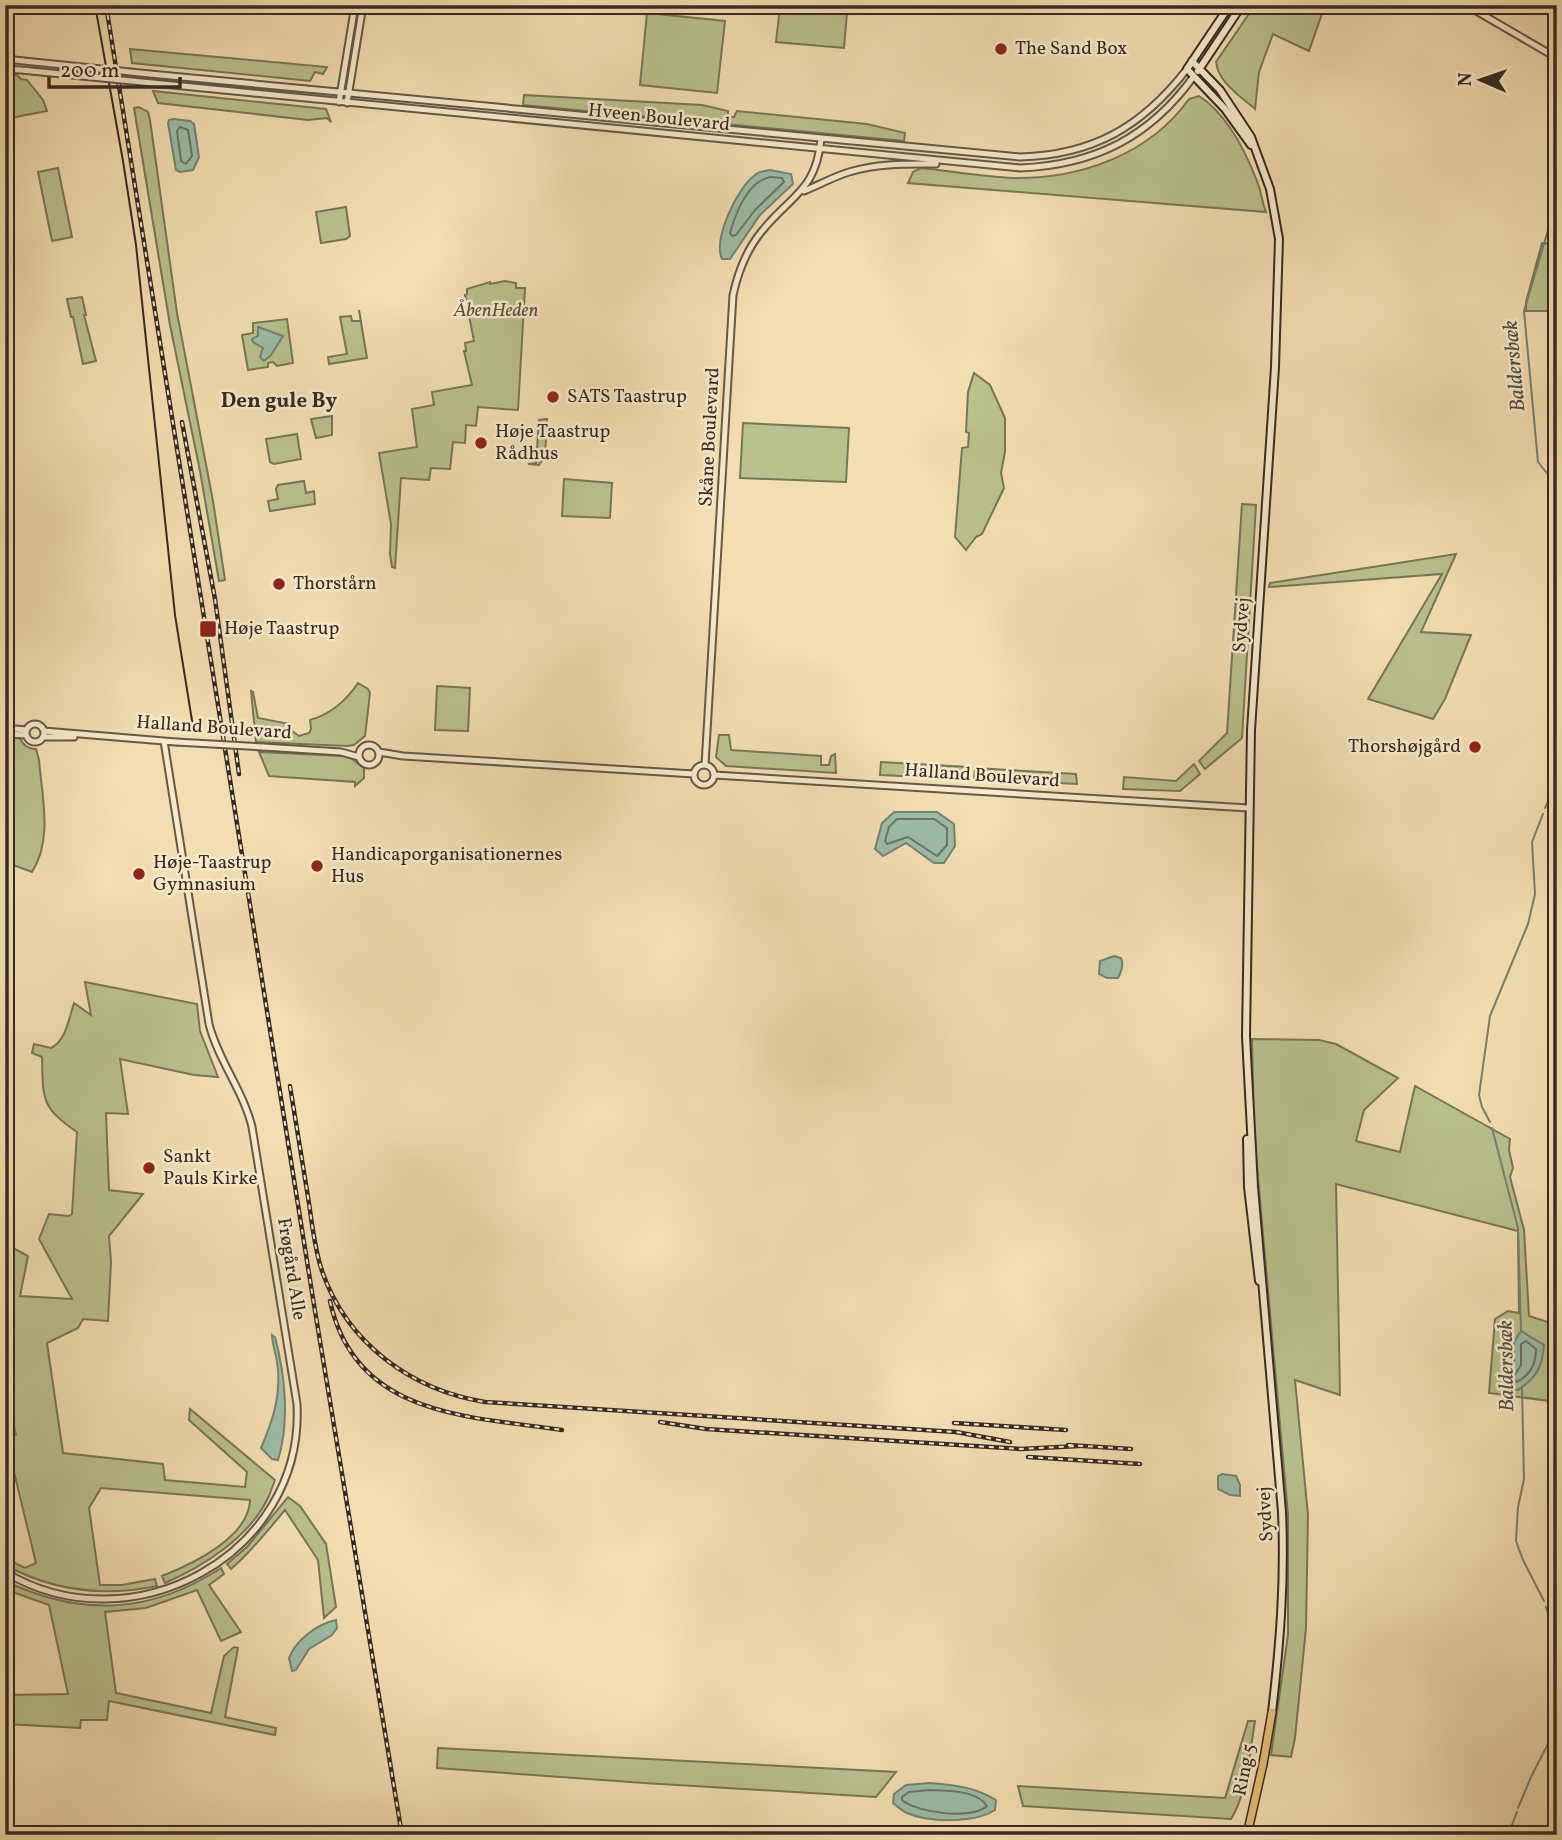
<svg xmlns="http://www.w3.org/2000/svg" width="1562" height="1840" viewBox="0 0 1562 1840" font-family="Vollkorn,serif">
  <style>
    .green { fill: #b9c18d; stroke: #787659; stroke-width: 2 }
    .water { fill: #9cbda7; stroke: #748273; stroke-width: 2 }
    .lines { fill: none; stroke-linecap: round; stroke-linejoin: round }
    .shore { stroke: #6a7466; stroke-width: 2 }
    .stream { stroke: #748273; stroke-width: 2 }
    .tertiary-casing { stroke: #665748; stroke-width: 9 }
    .secondary-casing { stroke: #372a25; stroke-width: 10 }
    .trunk-casing { stroke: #372a25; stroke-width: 10 }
    .tertiary { stroke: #f7eacc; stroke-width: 5 }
    .secondary { stroke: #f7eacc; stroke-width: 6 }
    .trunk { stroke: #eabf78; stroke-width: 7 }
    .tram { stroke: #372a25; stroke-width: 2 }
    .rail-casing { stroke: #372a25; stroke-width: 4.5 }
    .rail { stroke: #f7eacc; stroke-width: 2; stroke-dasharray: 5; stroke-linecap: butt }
    .tertiary-bridge-casing { stroke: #665748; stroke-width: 9; stroke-linecap: butt }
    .tertiary-bridge { stroke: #f7eacc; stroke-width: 5 }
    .poi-dot { fill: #8f2418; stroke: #f7eacc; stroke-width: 2.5 }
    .labels { text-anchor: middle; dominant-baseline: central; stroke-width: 5; stroke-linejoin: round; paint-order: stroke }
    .poi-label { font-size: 19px; fill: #372a25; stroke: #f7eacc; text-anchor: start }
    .street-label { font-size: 19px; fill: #372a25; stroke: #f7eacc }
    .park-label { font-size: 19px; font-style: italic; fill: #58503f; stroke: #f7eacc }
    .water-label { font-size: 21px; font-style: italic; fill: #504f46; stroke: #f7eacc }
    .neighbourhood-label { font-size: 21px; font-weight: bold; fill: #372a25; stroke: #f7eacc }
  </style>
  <rect width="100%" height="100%" fill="#f3deb1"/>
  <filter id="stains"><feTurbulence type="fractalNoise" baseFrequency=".00286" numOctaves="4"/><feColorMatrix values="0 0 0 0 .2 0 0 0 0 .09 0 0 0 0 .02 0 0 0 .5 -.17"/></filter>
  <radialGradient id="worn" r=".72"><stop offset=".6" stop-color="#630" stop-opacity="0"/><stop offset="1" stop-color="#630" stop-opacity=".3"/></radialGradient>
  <path class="green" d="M1255,5H1325L1309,51L1273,34L1259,72L1255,109C1240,96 1218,82 1216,62Z
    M780,7L847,13L844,48L776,42Z
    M647,13L725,21L717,93L640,85Z
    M130,49L327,67L323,74L315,72L310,81L132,63Z
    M5,74L17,75L21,79L27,80L43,100L47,111L5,119Z
    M153,91L326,109L331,122L327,118L308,120L158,103Z
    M524,95L702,105L728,111V117H734L737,111L867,124L905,133L904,141L523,105Z
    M1199,96C1227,114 1245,150 1257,181C1261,191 1262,202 1266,212L908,183L913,172L921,168C951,171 982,177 1013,178C1080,179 1149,155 1189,99Z
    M139,107L148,112L150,120L177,313L213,501L225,580L219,581L200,471L170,325L134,108Z
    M58,168L72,237L52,241L38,172Z
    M346,207L350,236L346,239L321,243L316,212Z
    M1542,243L1557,244V311H1526V302Z
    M505,281L516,283V288H525L518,410L478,407L476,426L466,425L465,443L453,442L450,469L431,468L429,480L401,478L395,568L392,567L390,554L391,524L379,453L417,447L412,409L434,405L432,392L472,385L464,351H466L465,343L474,341L465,295L467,294V289L490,282V284Z
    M82,297L86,315H84L96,361L83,364L73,317H71L67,299Z
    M359,310L367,358L329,364L328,357L347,354L340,317L351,316L352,321H361Z
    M287,319L293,363L277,366L273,362L268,363V367L248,370L242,335L253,333V323Z
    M974,373L990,385L1005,418V452L1001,473L1004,488L982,534L976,537L966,550L955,537L962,448L968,447L969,433L966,432L968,392Z
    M332,416V435L316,438L311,419Z
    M547,419L545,457L539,465L528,464L536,463L539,420Z
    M743,423L849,428L846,482L740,478Z
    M297,434L301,459L274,464L270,462L266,439Z
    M564,479L612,483L610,518L562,516Z
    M304,481L306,493L314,491L315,504L270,511L268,501L278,499L276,489L278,485Z
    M1242,504L1256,505L1242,738L1205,769L1199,761L1227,733Z
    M1456,554L1421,632L1471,635L1445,699L1433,719L1368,699L1442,574L1269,587L1270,583Z
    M358,683L368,689L370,693L365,736L354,745L347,746L256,742L251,691L253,692L258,718L290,724L292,731L299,736L309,733L311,729L310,720C331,714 346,701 358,683Z
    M437,686L470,688L468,731L435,730Z
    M5,734L18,735C22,743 26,749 36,749L39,760C42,797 53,839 32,872L5,862Z
    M719,735H729L731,750L821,756V765H829L831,756L835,754L836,773L726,766L716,757Z
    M259,752L343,756L351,758L364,768V778L355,786V782L269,776Z
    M881,762L968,767L967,779L880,775Z
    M1194,764L1200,774L1180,791L1123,789L1124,777L1176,781Z
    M975,768L1076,774L1077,784L974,779Z
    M85,982L197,1004L200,1031L218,1077L194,1075L120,1059L128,1114L106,1113L109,1190L143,1194L109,1236L111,1262L108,1321L83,1319L78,1328L47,1343L63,1453L163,1464L165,1480L245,1487L247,1472L189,1420L190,1409L275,1480C273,1485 271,1491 269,1496C250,1537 204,1566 165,1583L162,1576C193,1564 249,1537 250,1500L101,1488L89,1508L100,1585H122L155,1579L157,1586C104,1597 53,1591 5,1565V1558L25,1568L36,1563L7,1443L13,1441L9,1433L5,1434V1249L8,1245L28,1256L20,1296L72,1299L39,1239L49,1214L69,1216L72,1214L77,1132C41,1107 43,1100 42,1057L32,1053L34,1044L51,1048C66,1041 69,1018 74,1003L91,1015Z
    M1252,1039L1319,1040L1336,1044L1398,1078L1364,1110L1356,1141L1400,1152L1415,1086L1510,1139L1509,1150L1513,1168L1510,1177L1524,1230L1529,1316L1557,1325V1402L1489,1393L1495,1319L1508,1311L1519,1313L1518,1231L1336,1184L1340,1395L1295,1380L1308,1515L1306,1628L1295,1738L1291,1757L1271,1755L1288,1635V1515L1254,1133Z
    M288,1497L300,1506L326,1544L336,1607L324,1618L318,1560L285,1510C268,1530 252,1551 231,1569L227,1564L247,1547Z
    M221,1568L224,1574L209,1585L241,1632L221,1641L197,1590L146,1608L105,1612L116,1693L211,1713L224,1656L234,1647L238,1648L225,1717L276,1728L275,1735L109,1701L107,1720H81L80,1728L5,1724V1695L68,1694L49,1605L10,1591L5,1588V1581C81,1617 151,1614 221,1568Z
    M1248,1721H1255C1250,1750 1247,1794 1231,1819L1023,1806L1018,1786L1225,1798Z
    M438,1748L896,1772L876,1797L644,1783L437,1768Z"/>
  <path class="water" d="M173,119L190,121L194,124L199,157L193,170L180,172L176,170L168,123L169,120Z
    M770,170L791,174L793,184L760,215L730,259H722C713,239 737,188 755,175C759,171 765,171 770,170Z
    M258,327L283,336L271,355L264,361L260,357L263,348L253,342L252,339L258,336Z
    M894,812H937L954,824L955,846L944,863H934L906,843L883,856L875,849L882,823Z
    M1114,956L1121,958C1124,965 1122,971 1118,978H1107L1099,974L1100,961Z
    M1521,1331L1544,1345C1542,1368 1537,1377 1518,1390L1507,1389L1505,1380L1514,1363V1342Z
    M272,1335L275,1337C285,1374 290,1422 278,1460L272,1459L261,1448C273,1420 282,1394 277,1362C276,1353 272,1344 272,1335Z
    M1222,1474L1236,1476L1240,1485V1496L1230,1495L1218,1489V1476Z
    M336,1620L337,1628L332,1635L309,1649L296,1670L292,1671L289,1658C296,1640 317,1624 336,1620Z
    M930,1783C954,1785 975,1787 996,1800L995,1810C974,1823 930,1823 907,1813C902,1811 897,1806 893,1803L894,1794L906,1785Z"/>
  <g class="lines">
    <path class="shore" d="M180,127L188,130L192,156L186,164L181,161L177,131Z
      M770,177L782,178L784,182L755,210L736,235L732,236L730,233C736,212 747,182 770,177Z
      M897,819H934L947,828V845L937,856L908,837L887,844L885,841L889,827Z
      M1526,1341L1536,1349C1536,1364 1530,1376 1516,1382L1513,1378L1521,1365V1344Z
      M930,1790C948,1791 977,1790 987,1806C972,1820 917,1813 902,1800V1797L909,1792Z"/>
    <path class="stream" d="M1557,200L1524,311L1538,462L1557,486
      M1545,808L1557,782
      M1490,1122L1482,1107L1479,1095L1490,1016L1528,924L1535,894L1532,842L1543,814
      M1492,1128L1518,1228L1521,1331
      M1522,1388L1524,1479L1518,1507L1516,1541L1523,1560L1544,1601
      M5,1390L16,1435
      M1546,1607L1557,1641
      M1518,1808L1531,1777L1553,1734L1557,1718
      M1508,1835L1517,1812"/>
    <g class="tertiary-casing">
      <path id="tertiary" d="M1466,5L1557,58
        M5,59L24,61
        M5,69L21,70
        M150,74L1020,157C1093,155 1142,127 1187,69
        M152,83L1020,168C1095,165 1150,137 1194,76
        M339,102L355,5
        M347,103L363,5
        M804,191C819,185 833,177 849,172C878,163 907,164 936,164
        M26 733a9 9 0 1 1 18 0a9 9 0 1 1-18 0Z
        M5,728L26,730
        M44,731L176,742
        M5,734L26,735
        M43,737H74
        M359 755a10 10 0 1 1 20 0a10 10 0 1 1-20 0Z
        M263,747L341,752L359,757
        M379,752L403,756L694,774
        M694 775a10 10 0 1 1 20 0a10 10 0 1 1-20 0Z
        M705,765L733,295C738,272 747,249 762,231C791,195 816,191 821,139
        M714,775L1248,808
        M5,1572C131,1648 305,1555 297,1404L252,1127C243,1090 218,1060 209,1024L164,741"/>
    </g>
    <g class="secondary-casing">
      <path id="secondary" d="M1230,5L1187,69L1225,109L1251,145
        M1192,61L1220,90L1251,137L1270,189L1279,239L1275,367L1251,730L1246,1036L1254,1187L1282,1512C1285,1581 1280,1644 1272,1712
        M1198,71L1242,5
        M1247,1139L1248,1187L1259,1281"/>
    </g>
    <g class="trunk-casing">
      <path id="trunk" d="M1247,1835L1263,1764L1272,1712"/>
    </g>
    <use href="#tertiary" class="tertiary"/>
    <use href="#secondary" class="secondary"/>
    <use href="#trunk" class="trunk"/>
    <path class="tram" d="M95,5L123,161L136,245L175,615L194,733"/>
    <g class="rail-casing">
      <path id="rail" d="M106,5L315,1311L402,1835
        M182,422L215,599L239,774
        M290,1086C296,1123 302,1160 308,1197C312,1222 314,1247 322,1271C347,1343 411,1390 485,1402L956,1432L1010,1442
        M330,1301C355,1416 466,1416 562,1430
        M660,1422L706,1429L1021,1449L1079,1446
        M954,1423L1066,1430
        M1068,1445L1131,1449
        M1028,1457L1140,1464"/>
    </g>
    <use href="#rail" class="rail"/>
    <g class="tertiary-bridge-casing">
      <path id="tertiary-bridge" d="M24,61L150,74
        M21,70L152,83
        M176,742L263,747"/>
    </g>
    <use href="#tertiary-bridge" class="tertiary-bridge"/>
  </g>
  <g class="poi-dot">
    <circle cx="1001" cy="49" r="7"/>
    <circle cx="553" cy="397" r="7"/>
    <circle cx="481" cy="443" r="7"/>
    <circle cx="279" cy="584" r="7"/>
    <rect x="199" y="620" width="18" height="18" rx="3.5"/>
    <circle cx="1475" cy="747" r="7"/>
    <circle cx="317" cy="866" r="7"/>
    <circle cx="139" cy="874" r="7"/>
    <circle cx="149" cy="1168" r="7"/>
  </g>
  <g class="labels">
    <g class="poi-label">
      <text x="1015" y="49">The Sand Box</text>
      <text x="567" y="397">SATS Taastrup</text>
      <text x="495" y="432">Høje Taastrup<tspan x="495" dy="22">Rådhus</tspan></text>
      <text x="293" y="584">Thorstårn</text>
      <text x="224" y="629">Høje Taastrup</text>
      <text x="1461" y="747" text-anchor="end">Thorshøjgård</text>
      <text x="331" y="855">Handicaporganisationernes<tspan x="331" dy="22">Hus</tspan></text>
      <text x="153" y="863">Høje-Taastrup<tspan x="153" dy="22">Gymnasium</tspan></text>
      <text x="163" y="1157">Sankt<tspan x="163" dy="22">Pauls Kirke</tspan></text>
    </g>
    <g class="street-label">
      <text transform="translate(659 118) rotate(6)">Hveen Boulevard</text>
      <text transform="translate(710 437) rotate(-87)">Skåne Boulevard</text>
      <text transform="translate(1242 625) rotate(-86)">Sydvej</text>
      <text transform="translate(214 728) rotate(4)">Halland Boulevard</text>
      <text transform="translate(982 776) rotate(4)">Halland Boulevard</text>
      <text transform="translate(291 1269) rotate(81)">Frøgård Alle</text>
      <text transform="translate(1266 1514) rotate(-93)">Sydvej</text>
      <text transform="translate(1245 1770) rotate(-79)">Ring 5</text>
    </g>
    <g class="park-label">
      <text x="496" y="311">ÅbenHeden</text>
    </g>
    <g class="water-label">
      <text transform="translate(1515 366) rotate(-95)">Baldersbæk</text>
      <text transform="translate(1507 1366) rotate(-91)">Baldersbæk</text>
    </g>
    <g class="neighbourhood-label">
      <text x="279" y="401">Den gule By</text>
    </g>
  </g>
  <rect width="1562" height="1840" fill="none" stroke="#f3deb1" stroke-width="28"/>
  <rect x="7" y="7" width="1548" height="1826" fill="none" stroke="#372a25" stroke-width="3.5"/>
  <rect x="14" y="14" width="1534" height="1812" fill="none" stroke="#372a25" stroke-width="2"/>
  <g transform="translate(1481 80) rotate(272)" stroke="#f7eacc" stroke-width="5" paint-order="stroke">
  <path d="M0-5L12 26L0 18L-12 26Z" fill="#372a25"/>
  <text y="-10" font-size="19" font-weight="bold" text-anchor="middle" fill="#372a25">N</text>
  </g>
  <path d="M49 77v10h131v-10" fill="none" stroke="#372a25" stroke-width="3.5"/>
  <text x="60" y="77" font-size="21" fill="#372a25" stroke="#f7eacc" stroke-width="5" paint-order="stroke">200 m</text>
  <rect width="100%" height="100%" filter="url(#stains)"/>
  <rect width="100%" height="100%" fill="url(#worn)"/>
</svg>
